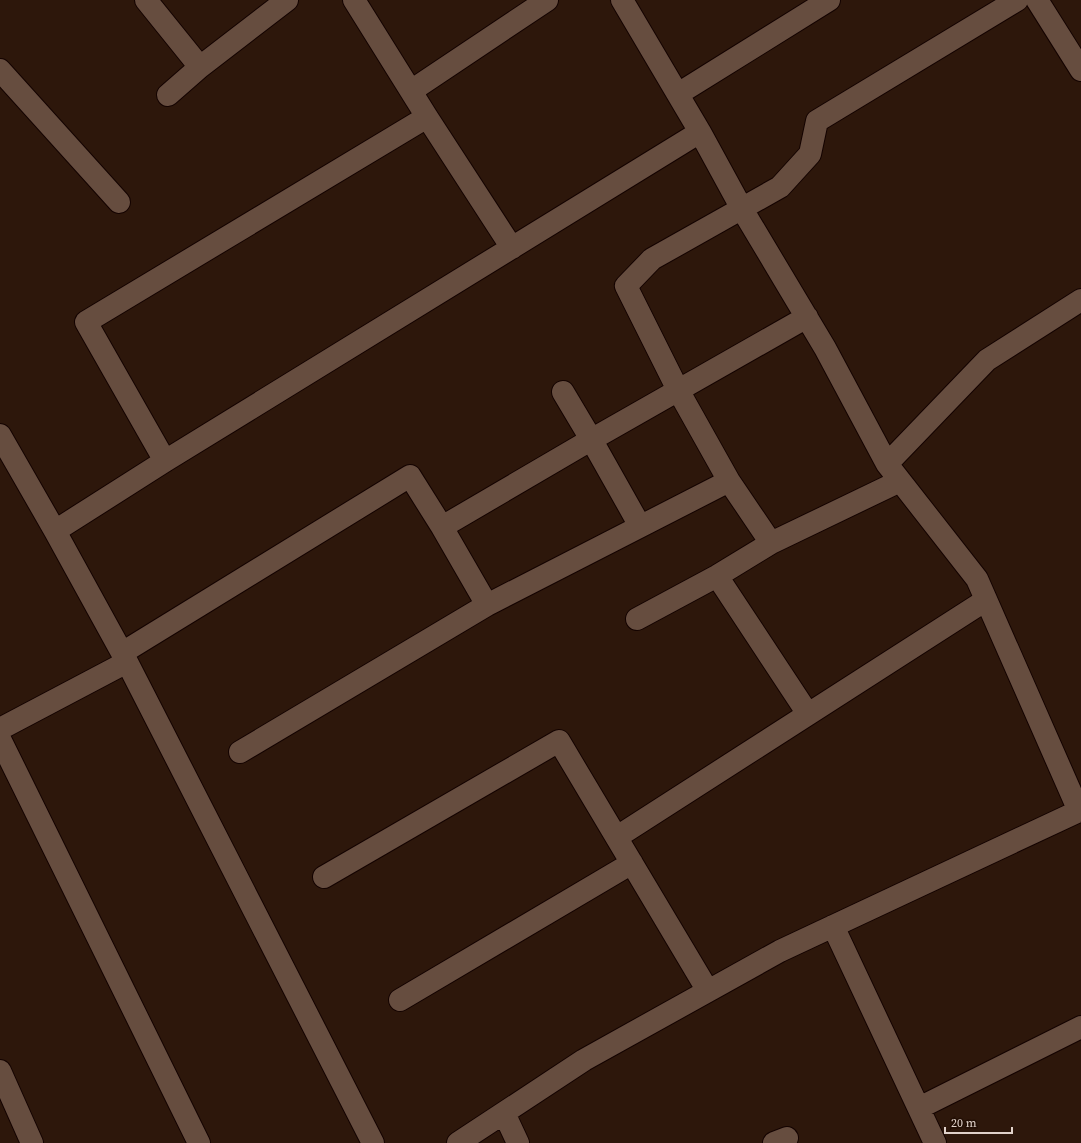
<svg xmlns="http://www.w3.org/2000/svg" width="1081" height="1143" viewBox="0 0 1081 1143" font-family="'Source Serif 4',serif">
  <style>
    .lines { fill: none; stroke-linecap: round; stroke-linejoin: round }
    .minor-casing { stroke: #140300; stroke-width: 24 }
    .minor { stroke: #664d3f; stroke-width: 22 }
  </style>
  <rect width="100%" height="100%" fill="#2d170b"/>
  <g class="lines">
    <g class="minor-casing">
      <path id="minor" d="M146,0L200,67
        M354,0L427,117L512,248
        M622,0L700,132L742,209L825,348L887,464L977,579L1079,811
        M1037,0L1081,70
        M0,70L119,202
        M411,91L547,0
        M678,94L829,0
        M168,95L200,67L287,0
        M563,392L591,439L640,526
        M0,435L55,531L127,662L373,1143
        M165,461L86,322L427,117
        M887,464L987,360L1081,300
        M729,481L771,543L900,481
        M442,527L582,445L807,317
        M55,531L165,461L700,132
        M717,576L808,714
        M637,619L717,576L771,543
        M122,653L410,476L442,527L487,605
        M0,729L127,662
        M0,739L199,1143
        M240,752L487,605L729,481L678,390L626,286L652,259L780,187L810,154L817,121L1017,0
        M617,837L986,600
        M324,877L559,741L708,991
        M833,926L935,1143
        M400,1000L632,863
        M0,1071L32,1143
        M919,1108L1081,1027
        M504,1113L518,1143
        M458,1143L584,1060L780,951L1081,810
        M774,1143L787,1138"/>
    </g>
    <use href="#minor" class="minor"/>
  </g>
  <path d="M945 1127v6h67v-6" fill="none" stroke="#e1d2ca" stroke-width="2"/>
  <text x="951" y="1127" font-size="12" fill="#e1d2ca" stroke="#220e04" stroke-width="3" paint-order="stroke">20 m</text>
</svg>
